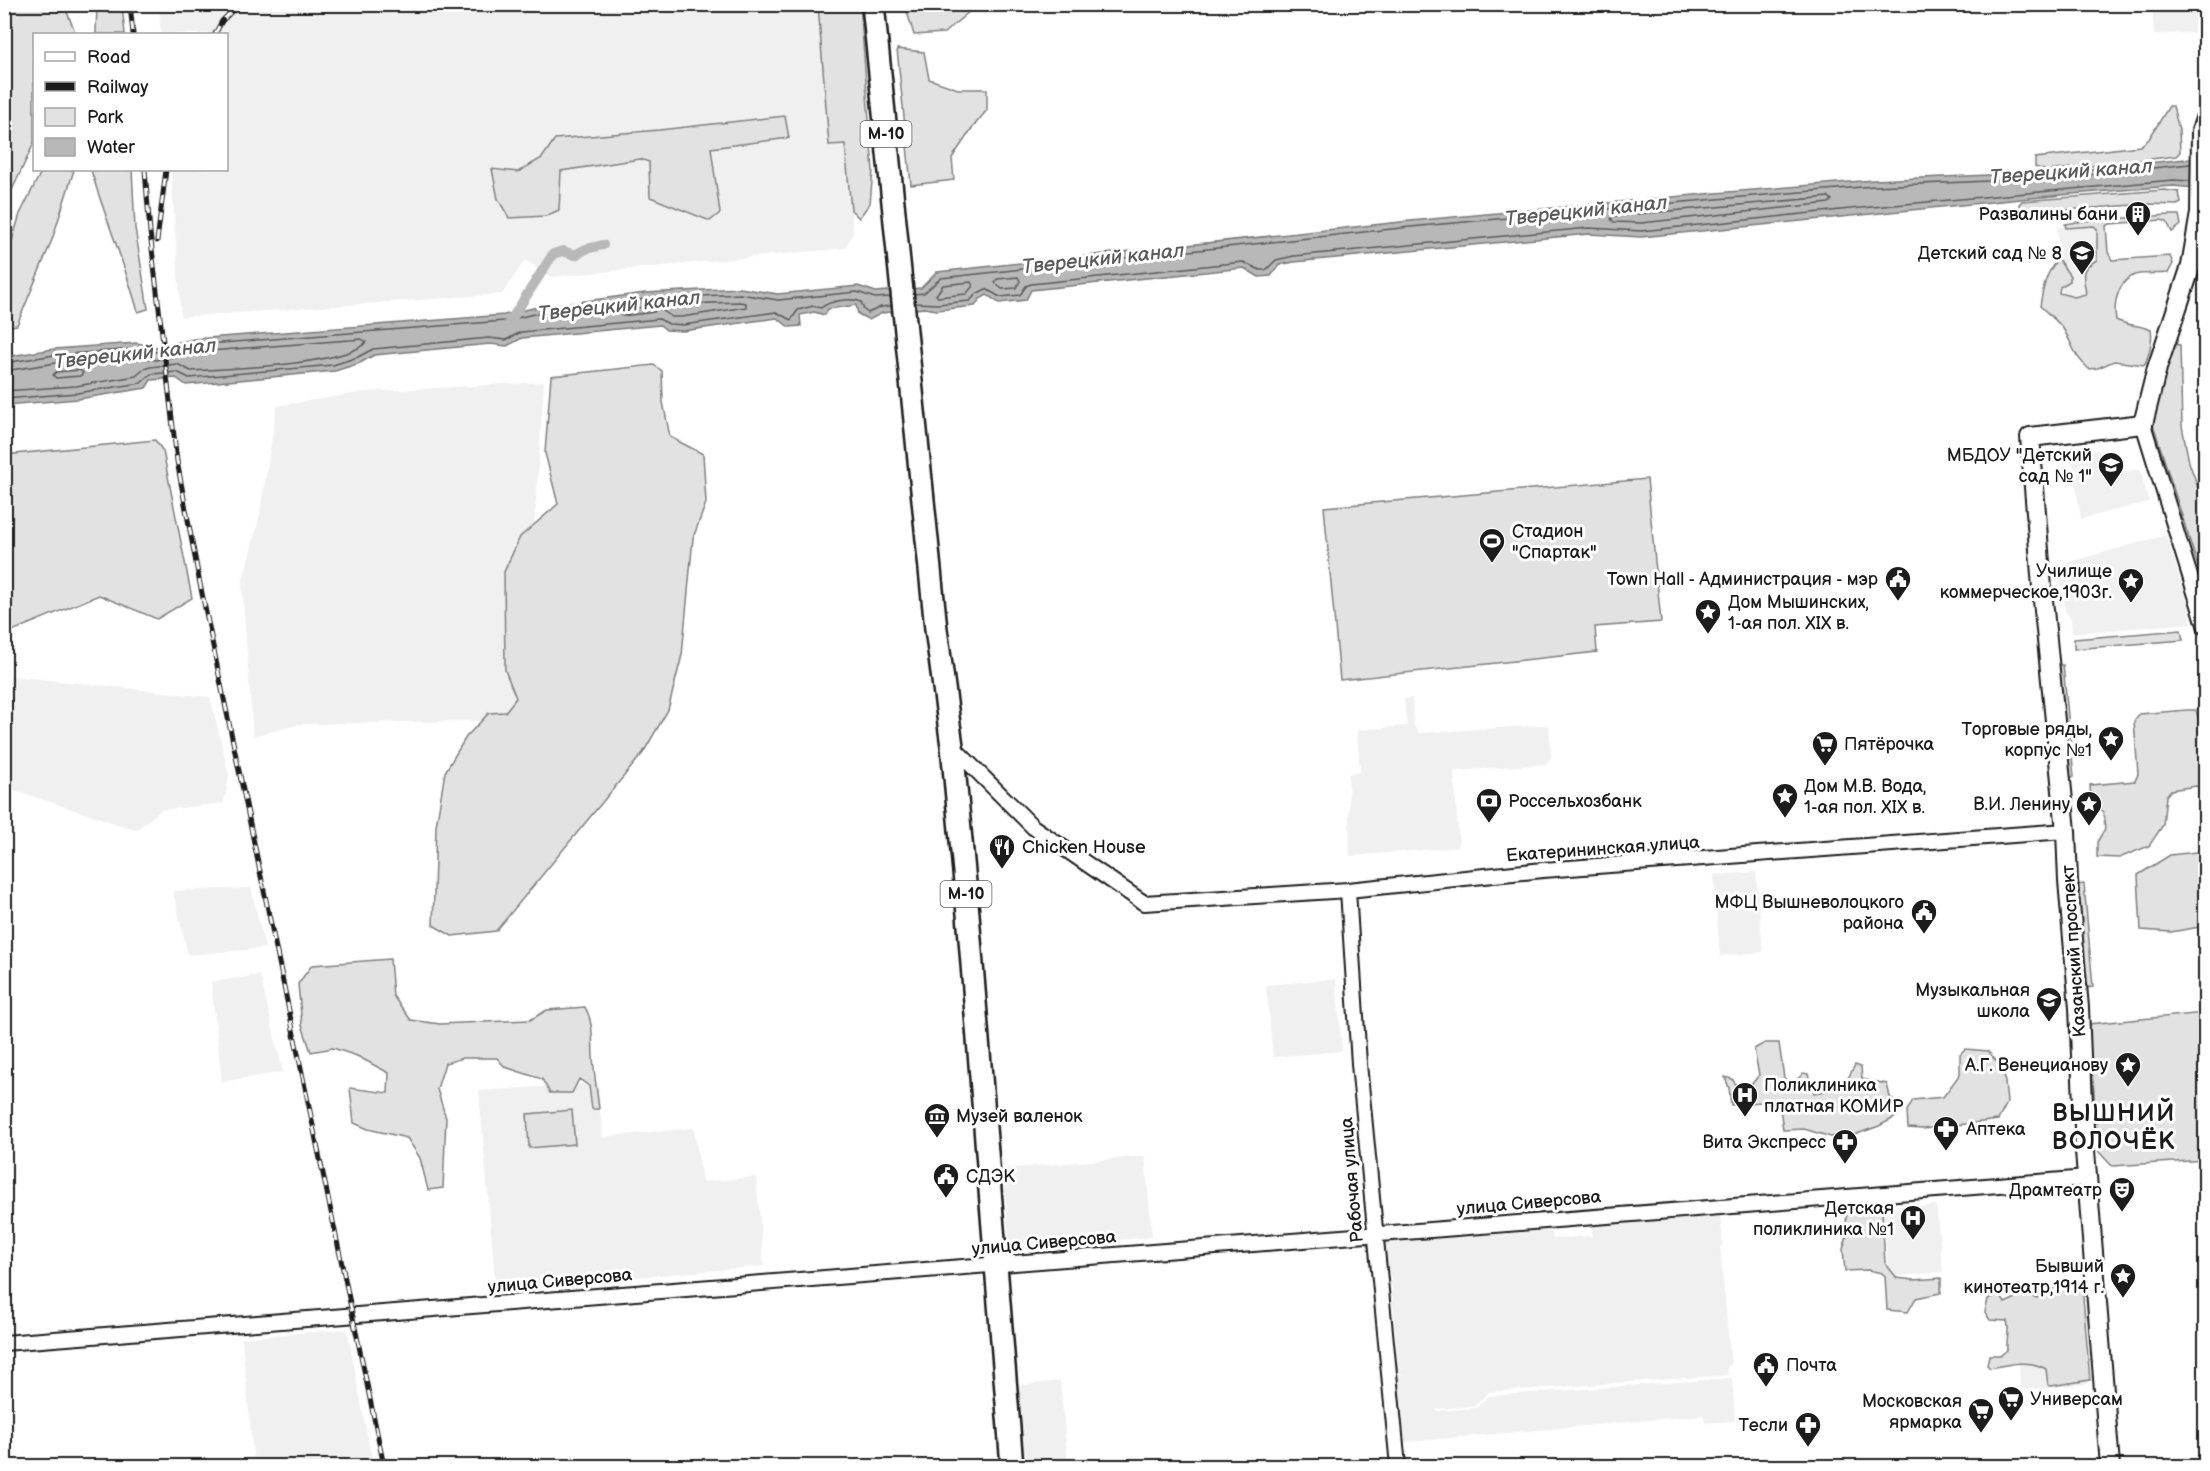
<svg xmlns="http://www.w3.org/2000/svg" width="2210" height="1471" viewBox="0 0 2210 1471" font-family="'Balsamiq Sans',sans-serif">
  <style>
    .built { fill: #f0f0f0 }
    .green { fill: #e2e2e2; stroke: #7f7f7f; stroke-width: 1.5 }
    .water { fill: #b8b8b8; stroke: #7a7a7a; stroke-width: 1.5 }
    .lines { fill: none; stroke-linecap: round; stroke-linejoin: round }
    .shore { stroke: #5a5a5a; stroke-width: 1.5 }
    .canal { stroke: #b8b8b8; stroke-width: 10 }
    .minor-casing { stroke: #1c1c1c; stroke-width: 18 }
    .major-casing { stroke: #1c1c1c; stroke-width: 22 }
    .highway-casing { stroke: #1c1c1c; stroke-width: 26 }
    .minor { stroke: #fff; stroke-width: 14 }
    .major { stroke: #fff; stroke-width: 18 }
    .highway { stroke: #fff; stroke-width: 21 }
    .rail-casing { stroke: #1c1c1c; stroke-width: 5 }
    .rail { stroke: #fff; stroke-width: 3; stroke-dasharray: 9; stroke-linecap: butt }
    .labels { text-anchor: middle; dominant-baseline: central; stroke-width: 6; stroke-linejoin: round; paint-order: stroke }
    .shield { fill: #fff; stroke: #606060; stroke-width: 1.5 }
    .shield-label { font-size: 16px; font-weight: bold; fill: #1c1c1c }
    .poi-label { font-size: 18px; fill: #1c1c1c; stroke: #fff; text-anchor: end }
    .street-label { font-size: 18px; fill: #1c1c1c; stroke: #fff }
    .water-label { font-size: 20px; font-style: italic; fill: #5a5a5a; stroke: #fff }
    .district-label { font-size: 24px; font-weight: bold; letter-spacing: 1.5px; fill: #1c1c1c; stroke: #fff }
  </style>
  <rect width="100%" height="100%" fill="#fff"/>
  <filter id="ink" filterUnits="userSpaceOnUse"><feTurbulence type="fractalNoise" baseFrequency=".0167" numOctaves="2"/><feDisplacementMap in="SourceGraphic" scale="12" xChannelSelector="R" yChannelSelector="G"/><feConvolveMatrix kernelMatrix="1 2 1 2 8 2 1 2 1" color-interpolation-filters="sRGB"/></filter>
  <g filter="url(#ink)">
    <path class="built" d="M159,5H818L829,145L845,144L853,233L845,248L551,277L525,260L502,294L181,317L171,170H226V34H161Z
      M2152,5H2205V32L2154,35Z
      M2105,224L2101,299L2063,301L2057,227Z
      M544,382L521,720L301,724L253,736L242,584L259,519L277,406L364,392Z
      M2098,450L2105,475L2140,469L2149,502L2081,519L2071,453Z
      M2166,535L2190,611L2192,623L2072,633L2071,618L2065,611L2059,565Z
      M11,676L210,697L229,775L224,803L161,810L136,830L5,787V692Z
      M1412,698L1414,726L1419,733L1544,725L1549,726L1551,757L1546,764L1454,771L1459,847L1350,856L1348,774L1360,772L1357,730L1407,726L1404,699Z
      M1756,872L1763,952L1720,956L1714,875Z
      M251,888L265,948L188,955L173,891Z
      M260,975L283,1072L222,1082L211,982Z
      M1336,979L1342,1051L1273,1057L1266,985Z
      M598,1083L602,1137L694,1128L702,1182L756,1177L764,1266L496,1289L479,1091Z
      M1145,1156L1152,1237L1010,1250L1003,1169Z
      M1936,1205L1943,1272L1889,1277L1883,1210Z
      M1720,1214L1723,1246L1720,1247L1731,1365L1727,1366L1728,1375L1489,1392L1474,1406L1437,1409V1411L1476,1408L1489,1396L1732,1378L1735,1421L1705,1423L1704,1415L1396,1443L1390,1375L1406,1374L1399,1373L1390,1272H1387L1385,1242L1551,1229L1553,1239L1588,1236H1592V1224Z
      M2081,1294L2088,1384L2021,1390L2018,1355Z
      M347,1329L373,1466H254L242,1338Z
      M1060,1381L1068,1466H1022L1014,1386Z"/>
    <path class="green" d="M5,4L64,5L76,34H34V143L5,205Z
      M97,5H122L125,34H96Z
      M818,5H860L873,171L870,203L859,218L851,210L845,144L829,145Z
      M905,5V4L977,5L944,33L914,35Z
      M897,49L924,52L929,79L958,89H987V110L973,127L952,158L954,180L911,185Z
      M2169,106H2173L2179,130L2180,152L2176,156L2047,171L2035,167V158L2140,146L2149,139Z
      M785,116L789,138L711,148L720,213L710,221L650,197L649,162L640,159L561,171L559,210L546,216L509,218L498,199L492,169L518,172L542,158L555,139L659,130Z
      M42,170H74L52,240L17,325L5,327V264L20,214Z
      M91,170H132L135,228L148,309L138,312C125,264 105,218 91,170Z
      M2164,190L2179,192L2181,203L2177,205L2148,204L2024,213L2020,210L2019,204L2022,201Z
      M2170,215H2179L2181,225L2172,232L2167,222L2162,220L2110,224L2106,226L2108,252L2112,260L2170,256L2173,264L2168,273C2159,274 2148,273 2139,274C2118,278 2113,303 2116,320C2128,326 2140,325 2151,330C2153,339 2149,357 2144,365L2114,361L2098,368L2089,369C2073,355 2074,347 2064,330C2060,323 2047,313 2040,306C2043,288 2046,272 2058,259L2070,276V281L2060,287L2059,293L2074,297L2086,294C2084,276 2078,269 2097,260V229L2094,226L2066,228L2065,224L2083,221Z
      M2172,344L2180,345L2182,426L2189,462L2205,507V589L2152,421Z
      M654,365L662,371L663,402L670,437L703,454L706,503L693,538L682,655L668,710L643,753L496,931L452,936L433,925L436,826L445,772L466,737L489,713L505,712L516,698L505,670L504,572L520,537L558,504L545,453L551,376Z
      M155,440L163,451L192,598L157,619L99,595L5,634V455Z
      M1647,479L1661,622L1595,627L1597,652L1340,680L1324,507Z
      M2181,630L2183,640L2074,649V639Z
      M2056,665H2063L2074,777H2066Z
      M2187,710H2196L2205,745V805L2203,791L2196,786L2171,790L2166,796L2163,825L2149,846L2119,858L2097,857V842L2105,829L2103,812L2091,801L2090,785L2135,781L2138,774L2134,721L2139,714Z
      M2205,851V926L2171,932L2141,930L2138,875L2170,855Z
      M2084,884L2093,987L2084,988L2075,885Z
      M390,959L393,996L411,1020L440,1024L530,1020L547,1010L585,1007C594,1023 592,1040 593,1057C594,1074 597,1092 599,1109H592L589,1086L579,1079L572,1093H550L542,1079L505,1067L497,1058H463L445,1063L437,1089L446,1118L443,1188L428,1190L420,1158L407,1138L368,1129L354,1123L350,1088L388,1093L389,1073L357,1056L333,1048L311,1052L302,1025L298,984L312,965Z
      M2205,1013V1160L2112,1166L2099,1152L2088,1024Z
      M1765,1043H1779L1784,1078L1791,1083L1799,1078L1803,1073L1808,1074L1814,1093L1843,1088L1855,1065L1861,1067L1862,1079L1887,1084L1890,1097L1900,1106L1898,1116L1879,1126L1857,1134L1831,1137L1804,1129L1783,1130L1779,1100L1731,1105L1729,1088L1725,1077L1732,1079L1737,1086L1751,1085L1759,1075L1754,1049Z
      M1965,1049L1988,1051L2004,1071L2007,1103L1998,1120L1923,1129L1908,1128L1907,1111L1913,1100L1943,1097L1960,1074V1054Z
      M572,1110L575,1144L529,1148L527,1114Z
      M1878,1209L1882,1211L1885,1263L1897,1278L1914,1280L1941,1278V1293L1916,1298L1908,1312L1887,1310L1885,1276L1882,1273L1868,1270L1845,1271L1843,1249L1847,1236L1846,1216L1854,1212Z
      M2081,1284L2082,1285L2090,1380L2051,1386L2048,1385L2046,1369C2029,1359 2009,1364 1990,1368L1987,1365L1989,1355H2001L2007,1350C2006,1339 2010,1331 2007,1321L1990,1320L1985,1312L1988,1299L1999,1293L2005,1303L2016,1298L2020,1286L2028,1291L2034,1298L2045,1297L2057,1285Z"/>
    <path class="water" d="M2205,157V189L2173,186L2072,194L1641,237L1589,234L1294,262L1279,265L1271,276L1259,277L1244,268L1031,290L1026,300L999,303L987,295L980,299L975,306L937,310L924,308L882,313L869,320L858,314L856,305L828,309L825,315L814,312L800,315L801,326L789,327L777,318L683,331L666,330L660,325L522,338L507,346L490,344L374,355L360,363L335,371L186,385L176,378L151,380L146,388L78,399L5,405V357L54,349L137,343L155,347L194,339L504,315L533,308L645,293L740,288L778,294L858,286L876,292L921,288L937,272L1410,221L1716,193L1874,180L2060,172Z"/>
    <g class="lines">
      <path class="shore" d="M1829,197L1832,200L1829,203L1641,223L1614,222L1611,219L1614,216Z
        M1018,277L1020,281L1016,288L1002,289L995,283L997,279Z
        M971,282L973,286L966,294L938,297L936,295L943,285Z
        M914,294L924,293L941,278L1410,227L1717,199L1874,186L2060,178L2190,164
        M739,302L746,303V307L682,317H672L660,309L662,305Z
        M915,303L938,304L970,301L976,294L986,289L1000,297L1020,295L1026,286L1031,284L1243,262L1260,270H1266L1276,260L1294,256L1589,228L1641,231L1850,209L2173,180L2190,181
        M653,306L657,308L654,312L622,316L619,313L622,310Z
        M4,363L55,355L136,349L156,352L196,345L504,321L534,314L646,299L740,294L778,300L857,292L875,298L890,297
        M80,370L83,373L80,376L56,378L53,375L56,372Z
        M4,371L56,363L136,357L156,360L197,352L362,339L366,342C348,365 223,369 191,371L177,364L150,367L144,369L136,376L76,386L4,391
        M4,399L77,393L141,383L151,374L177,372L189,378L333,365L358,357L373,349L489,338L506,340L521,332L659,319L669,324L683,325L776,312L791,320L798,310L813,306L821,308C829,301 851,297 861,302L864,310L868,313L881,307L891,306"/>
      <path class="canal" d="M509,323L553,254L563,251L575,255L586,249L603,245"/>
      <g class="minor-casing">
        <path id="minor" d="M2143,424L2206,628
          M952,746L1033,827L1144,903L1348,890L1543,870L2066,831
          M1348,890L1359,1064L1398,1466
          M4,1343L2087,1178"/>
      </g>
      <g class="major-casing">
        <path id="major" d="M2110,1466L2085,1151L2079,1008L2068,881L2066,831L2043,600L2030,437L2143,424L2157,368L2191,266L2200,213L2201,131L2206,116"/>
      </g>
      <g class="highway-casing">
        <path id="highway" d="M873,4L936,629L952,746L968,914L1012,1466"/>
      </g>
      <use href="#minor" class="minor"/>
      <use href="#major" class="major"/>
      <use href="#highway" class="highway"/>
      <g class="rail-casing">
        <path id="rail" d="M130,4L133,34
          M215,34L222,21L239,4
          M145,170L150,232L177,461L199,579L384,1466
          M157,241L166,170"/>
      </g>
      <use href="#rail" class="rail"/>
    </g>
  </g>
  <defs>
    <g id="building-pin" transform="scale(1.35)"><path d="M0 17L-7.5 6A9.5 9.5 0 1 1 7.5 6Z" fill="#1c1c1c" stroke="#fff"/><path d="M-4-6H4V6H1V3H-1V6H-4ZM-2.5-4.3h1.7v1.8h-1.7ZM.8-4.3h1.7v1.8H.8ZM-2.5-1h1.7V.8h-1.7ZM.8-1h1.7V.8H.8Z" fill="#fff"/></g>
    <g id="school-pin" transform="scale(1.35)"><path d="M0 17L-7.5 6A9.5 9.5 0 1 1 7.5 6Z" fill="#1c1c1c" stroke="#fff"/><path d="M0-5L7-2L0 1L-7-2ZM-4 1L0 2.5L4 1V4Q0 6-4 4Z" fill="#fff"/></g>
    <g id="stadium-pin" transform="scale(1.35)"><path d="M0 17L-7.5 6A9.5 9.5 0 1 1 7.5 6Z" fill="#1c1c1c" stroke="#fff"/><path d="M0-5a6.5 5 0 1 0 0 10a6.5 5 0 1 0 0-10ZM-3.5-1.8h7v3.6h-7Z" fill="#fff"/></g>
    <g id="civic-pin" transform="scale(1.35)"><path d="M0 17L-7.5 6A9.5 9.5 0 1 1 7.5 6Z" fill="#1c1c1c" stroke="#fff"/><path d="M-.6-6.5H3V-4.5H.6V-3L4-1V1h2V6H-6V1h2V-1L-.6-3ZM-1.2 2.5V6h2.4V2.5Z" fill="#fff"/></g>
    <g id="sight-pin" transform="scale(1.35)"><path d="M0 17L-7.5 6A9.5 9.5 0 1 1 7.5 6Z" fill="#1c1c1c" stroke="#fff"/><path d="M0-6L1.8-2.2L6-1.7L2.9 1.2L3.7 5.4L0 3.3L-3.7 5.4L-2.9 1.2L-6-1.7L-1.8-2.2Z" fill="#fff"/></g>
    <g id="supermarket-pin" transform="scale(1.35)"><path d="M0 17L-7.5 6A9.5 9.5 0 1 1 7.5 6Z" fill="#1c1c1c" stroke="#fff"/><path d="M-6-5.5h2.5l.6 2H6L4.5 2H-2.5L-4.4-4H-6ZM-1.5 3.2a1.3 1.3 0 1 0 .1 0ZM3 3.2a1.3 1.3 0 1 0 .1 0Z" fill="#fff"/></g>
    <g id="bank-pin" transform="scale(1.35)"><path d="M0 17L-7.5 6A9.5 9.5 0 1 1 7.5 6Z" fill="#1c1c1c" stroke="#fff"/><path d="M-6-4H6V4H-6ZM0-2.3a2.3 2.3 0 1 0 0 4.6a2.3 2.3 0 1 0 0-4.6Z" fill="#fff"/></g>
    <g id="restaurant-pin" transform="scale(1.35)"><path d="M0 17L-7.5 6A9.5 9.5 0 1 1 7.5 6Z" fill="#1c1c1c" stroke="#fff"/><path d="M-5-6h1v4h1v-4h1v4h1v-4h1v5L-1.5 .5V6h-2V.5L-5-1ZM5-6V6H3V1.5H1.5Q1.5-4 5-6Z" fill="#fff"/></g>
    <g id="hospital-pin" transform="scale(1.35)"><path d="M0 17L-7.5 6A9.5 9.5 0 1 1 7.5 6Z" fill="#1c1c1c" stroke="#fff"/><path d="M-5-5h3v3.5h4V-5h3V5h-3V1.5h-4V5h-3Z" fill="#fff"/></g>
    <g id="museum-pin" transform="scale(1.35)"><path d="M0 17L-7.5 6A9.5 9.5 0 1 1 7.5 6Z" fill="#1c1c1c" stroke="#fff"/><path d="M0-6L6-3V-2H-6V-3ZM-5-1h2V3h-2ZM-1-1h2V3h-2ZM3-1h2V3H3ZM-6 4H6V6H-6Z" fill="#fff"/></g>
    <g id="pharmacy-pin" transform="scale(1.35)"><path d="M0 17L-7.5 6A9.5 9.5 0 1 1 7.5 6Z" fill="#1c1c1c" stroke="#fff"/><path d="M-2-6h4v4h4v4h-4v4h-4v-4h-4v-4h4Z" fill="#fff"/></g>
    <g id="theatre-pin" transform="scale(1.35)"><path d="M0 17L-7.5 6A9.5 9.5 0 1 1 7.5 6Z" fill="#1c1c1c" stroke="#fff"/><path d="M-5-5.5Q0-4 5-5.5V0Q5 5 0 6Q-5 5-5 0ZM-3.3-2.5H-1v1.5H-3.3ZM1-2.5H3.3v1.5H1ZM-2.8 1Q0 5.5 2.8 1Z" fill="#fff"/></g>
  </defs>
  <g fill-rule="evenodd">
    <use href="#building-pin" x="2138" y="214"/>
    <use href="#school-pin" x="2082" y="253"/>
    <use href="#school-pin" x="2111" y="465"/>
    <use href="#stadium-pin" x="1492" y="541"/>
    <use href="#civic-pin" x="1898" y="579"/>
    <use href="#sight-pin" x="2131" y="581"/>
    <use href="#sight-pin" x="1708" y="612"/>
    <use href="#sight-pin" x="2111" y="739"/>
    <use href="#supermarket-pin" x="1825" y="744"/>
    <use href="#sight-pin" x="1785" y="796"/>
    <use href="#bank-pin" x="1489" y="801"/>
    <use href="#sight-pin" x="2089" y="804"/>
    <use href="#restaurant-pin" x="1002" y="847"/>
    <use href="#civic-pin" x="1924" y="912"/>
    <use href="#school-pin" x="2049" y="1000"/>
    <use href="#sight-pin" x="2128" y="1065"/>
    <use href="#hospital-pin" x="1745" y="1095"/>
    <use href="#museum-pin" x="937" y="1116"/>
    <use href="#pharmacy-pin" x="1946" y="1129"/>
    <use href="#pharmacy-pin" x="1845" y="1142"/>
    <use href="#civic-pin" x="946" y="1176"/>
    <use href="#theatre-pin" x="2122" y="1190"/>
    <use href="#hospital-pin" x="1913" y="1218"/>
    <use href="#sight-pin" x="2123" y="1276"/>
    <use href="#civic-pin" x="1766" y="1365"/>
    <use href="#supermarket-pin" x="2011" y="1399"/>
    <use href="#supermarket-pin" x="1981" y="1411"/>
    <use href="#pharmacy-pin" x="1808" y="1425"/>
  </g>
  <g class="labels">
    <g class="shield">
      <rect x="860.5" y="121" width="51" height="26" rx="4.5"/>
      <rect x="940.5" y="881" width="51" height="26" rx="4.5"/>
    </g>
    <g class="shield-label">
      <text x="886" y="134">М-10</text>
      <text x="966" y="894">М-10</text>
    </g>
    <g class="poi-label">
      <text x="2118" y="214">Развалины бани</text>
      <text x="2062" y="253">Детский сад № 8</text>
      <text x="2092" y="455">МБДОУ "Детский<tspan x="2092" dy="21">сад № 1"</tspan></text>
      <text x="1512" y="531" text-anchor="start">Стадион<tspan x="1512" dy="21">"Спартак"</tspan></text>
      <text x="2112" y="571">Училище<tspan x="2112" dy="21">коммерческое,1903г.</tspan></text>
      <text x="1878" y="579">Town Hall - Администрация - мэр</text>
      <text x="1728" y="602" text-anchor="start">Дом Мышинских,<tspan x="1728" dy="21">1-ая пол. XIX в.</tspan></text>
      <text x="2092" y="729">Торговые ряды,<tspan x="2092" dy="21">корпус №1</tspan></text>
      <text x="1844" y="744" text-anchor="start">Пятёрочка</text>
      <text x="1804" y="786" text-anchor="start">Дом М.В. Вода,<tspan x="1804" dy="21">1-ая пол. XIX в.</tspan></text>
      <text x="1508" y="801" text-anchor="start">Россельхозбанк</text>
      <text x="2070" y="804">В.И. Ленину</text>
      <text x="1022" y="847" text-anchor="start">Chicken House</text>
      <text x="1904" y="902">МФЦ Вышневолоцкого<tspan x="1904" dy="21">района</tspan></text>
      <text x="2030" y="990">Музыкальная<tspan x="2030" dy="21">школа</tspan></text>
      <text x="2108" y="1065">А.Г. Венецианову</text>
      <text x="1764" y="1085" text-anchor="start">Поликлиника<tspan x="1764" dy="21">платная КОМИР</tspan></text>
      <text x="956" y="1116" text-anchor="start">Музей валенок</text>
      <text x="1966" y="1129" text-anchor="start">Аптека</text>
      <text x="1826" y="1142">Вита Экспресс</text>
      <text x="966" y="1176" text-anchor="start">СДЭК</text>
      <text x="2102" y="1190">Драмтеатр</text>
      <text x="1894" y="1208">Детская<tspan x="1894" dy="21">поликлиника №1</tspan></text>
      <text x="2104" y="1266">Бывший<tspan x="2104" dy="21">кинотеатр,1914 г.</tspan></text>
      <text x="1786" y="1365" text-anchor="start">Почта</text>
      <text x="2030" y="1399" text-anchor="start">Универсам</text>
      <text x="1962" y="1401">Московская<tspan x="1962" dy="21">ярмарка</tspan></text>
      <text x="1788" y="1425">Тесли</text>
    </g>
    <g class="street-label">
      <text transform="translate(1603 849) rotate(-4)">Екатерининская улица</text>
      <text transform="translate(2074 951) rotate(-94)">Казанский проспект</text>
      <text transform="translate(1352 1180) rotate(-95)">Рабочая улица</text>
      <text transform="translate(1529 1203) rotate(-5)">улица Сиверсова</text>
      <text transform="translate(1044 1243) rotate(-5)">улица Сиверсова</text>
      <text transform="translate(560 1281) rotate(-5)">улица Сиверсова</text>
    </g>
    <g class="water-label">
      <text transform="translate(2071 172) rotate(-4)">Тверецкий канал</text>
      <text transform="translate(1586 211) rotate(-6)">Тверецкий канал</text>
      <text transform="translate(1103 259) rotate(-6)">Тверецкий канал</text>
      <text transform="translate(619 306) rotate(-6)">Тверецкий канал</text>
      <text transform="translate(135 354) rotate(-6)">Тверецкий канал</text>
    </g>
    <g class="district-label">
      <text x="2114" y="1113">ВЫШНИЙ<tspan x="2114" dy="28">ВОЛОЧЁК</tspan></text>
    </g>
  </g>
  <rect width="2210" height="1471" fill="none" stroke="#fff" stroke-width="24"/>
  <rect x="12" y="12" width="2186" height="1447" fill="none" stroke="#1c1c1c" stroke-width="2" filter="url(#ink)"/>
  <rect x="33" y="33" width="195" height="138" fill="#ffffff" stroke="#a4a4a4" stroke-width="1.5"/>
  <rect x="45" y="52" width="30" height="9" fill="#ffffff" stroke="#a4a4a4" stroke-width="1.5"/>
  <text x="87" y="63" font-size="18" fill="#1c1c1c">Road</text>
  <rect x="45" y="82" width="30" height="9" fill="#1c1c1c" stroke="#a4a4a4" stroke-width="1.5"/>
  <text x="87" y="93" font-size="18" fill="#1c1c1c">Railway</text>
  <rect x="45" y="108" width="30" height="18" fill="#e2e2e2" stroke="#a4a4a4" stroke-width="1.5"/>
  <text x="87" y="123" font-size="18" fill="#1c1c1c">Park</text>
  <rect x="45" y="138" width="30" height="18" fill="#b8b8b8" stroke="#a4a4a4" stroke-width="1.5"/>
  <text x="87" y="153" font-size="18" fill="#1c1c1c">Water</text>
</svg>
